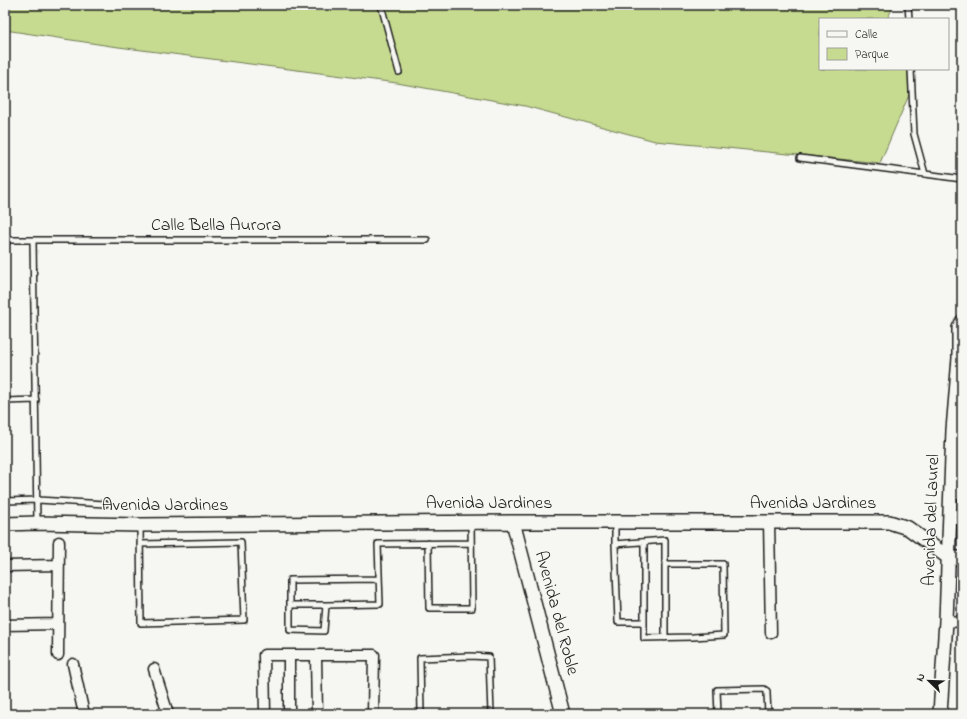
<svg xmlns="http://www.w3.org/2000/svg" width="967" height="719" viewBox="0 0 967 719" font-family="'Indie Flower',sans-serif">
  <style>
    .green { fill: #c6db90; stroke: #717c56 }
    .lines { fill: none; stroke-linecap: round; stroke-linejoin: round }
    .service-casing { stroke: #1c1c1c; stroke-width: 8 }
    .minor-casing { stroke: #1c1c1c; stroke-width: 13 }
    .tertiary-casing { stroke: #1c1c1c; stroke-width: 16 }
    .service { stroke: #f6f6f2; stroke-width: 5 }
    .minor { stroke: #f6f6f2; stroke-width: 10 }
    .tertiary { stroke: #f6f6f2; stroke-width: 13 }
    .labels { text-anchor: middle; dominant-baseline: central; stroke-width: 3; stroke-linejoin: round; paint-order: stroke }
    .street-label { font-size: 18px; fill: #1c1c1c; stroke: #f6f6f2 }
  </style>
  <rect width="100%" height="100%" fill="#f6f6f2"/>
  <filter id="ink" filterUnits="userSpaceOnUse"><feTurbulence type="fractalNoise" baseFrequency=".025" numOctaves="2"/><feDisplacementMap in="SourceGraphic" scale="8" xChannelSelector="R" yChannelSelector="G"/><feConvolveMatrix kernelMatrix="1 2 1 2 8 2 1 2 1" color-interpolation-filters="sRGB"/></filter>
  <g filter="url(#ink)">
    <path class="green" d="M5,5H894L887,19H820V69H908L909,95L880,163L655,141L525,106L397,83L111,46L5,30Z"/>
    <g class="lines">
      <g class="service-casing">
        <path id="service" d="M381,5L399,72
          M908,5L909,19
          M800,158L925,174L914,134L911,69
          M925,174L962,179
          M5,240H427
          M33,240L37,522
          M5,401L36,400
          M5,501L38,500L105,504
          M615,523V544L618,622H644
          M644,542V638L693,637L724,635L723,564H665
          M428,543L429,608H472L471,523
          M140,544L241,542L244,620L141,623L140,525
          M615,544L665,540V638
          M290,605H326L380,604L378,544L471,543
          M326,605L324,631L290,630V580L379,579
          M421,714L420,658L470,656L489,657L491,714
          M718,714L717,690L764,689L767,691V694L768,714"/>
      </g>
      <g class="minor-casing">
        <path id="minor" d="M952,494H962
          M769,521L771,633
          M5,566L59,565
          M946,621L962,622
          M5,625L58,624
          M58,655L59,542
          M289,656V714
          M316,656L317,714
          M73,664L84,714
          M154,669L168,714
          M265,714L264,655H374L373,714"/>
      </g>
      <g class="tertiary-casing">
        <path id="tertiary" d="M513,522L563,714
          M5,524L37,523L140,525L513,522H889L908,528L949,558H962
          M940,714L946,621L953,430L959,358V328L962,322"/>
      </g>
      <use href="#service" class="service"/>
      <use href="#minor" class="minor"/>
      <use href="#tertiary" class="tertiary"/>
    </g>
  </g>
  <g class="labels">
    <g class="street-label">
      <text x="216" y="226">Calle Bella Aurora</text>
      <text x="489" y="504">Avenida Jardines</text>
      <text x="813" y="504">Avenida Jardines</text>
      <text x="165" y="506">Avenida Jardines</text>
      <text transform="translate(932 520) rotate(-88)">Avenida del Laurel</text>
      <text transform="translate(556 613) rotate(75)">Avenida del Roble</text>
    </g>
  </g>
  <rect width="967" height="719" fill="none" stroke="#f6f6f2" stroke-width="20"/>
  <rect x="10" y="10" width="947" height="699" fill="none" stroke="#1c1c1c" stroke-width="1.5" filter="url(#ink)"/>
  <rect x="819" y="18" width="130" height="52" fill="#f6f6f2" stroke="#9f9f9c"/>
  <rect x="827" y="31" width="20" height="6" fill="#f6f6f2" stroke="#9f9f9c"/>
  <text x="855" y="38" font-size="12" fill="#1c1c1c">Calle</text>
  <rect x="827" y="48" width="20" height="12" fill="#c6db90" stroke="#9f9f9c"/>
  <text x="855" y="58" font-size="12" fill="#1c1c1c">Parque</text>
  <g transform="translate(929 681) rotate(293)" stroke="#f6f6f2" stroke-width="3" paint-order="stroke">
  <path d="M0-3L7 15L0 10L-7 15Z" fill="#1c1c1c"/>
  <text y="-6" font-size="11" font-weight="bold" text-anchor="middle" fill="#1c1c1c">N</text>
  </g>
</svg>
